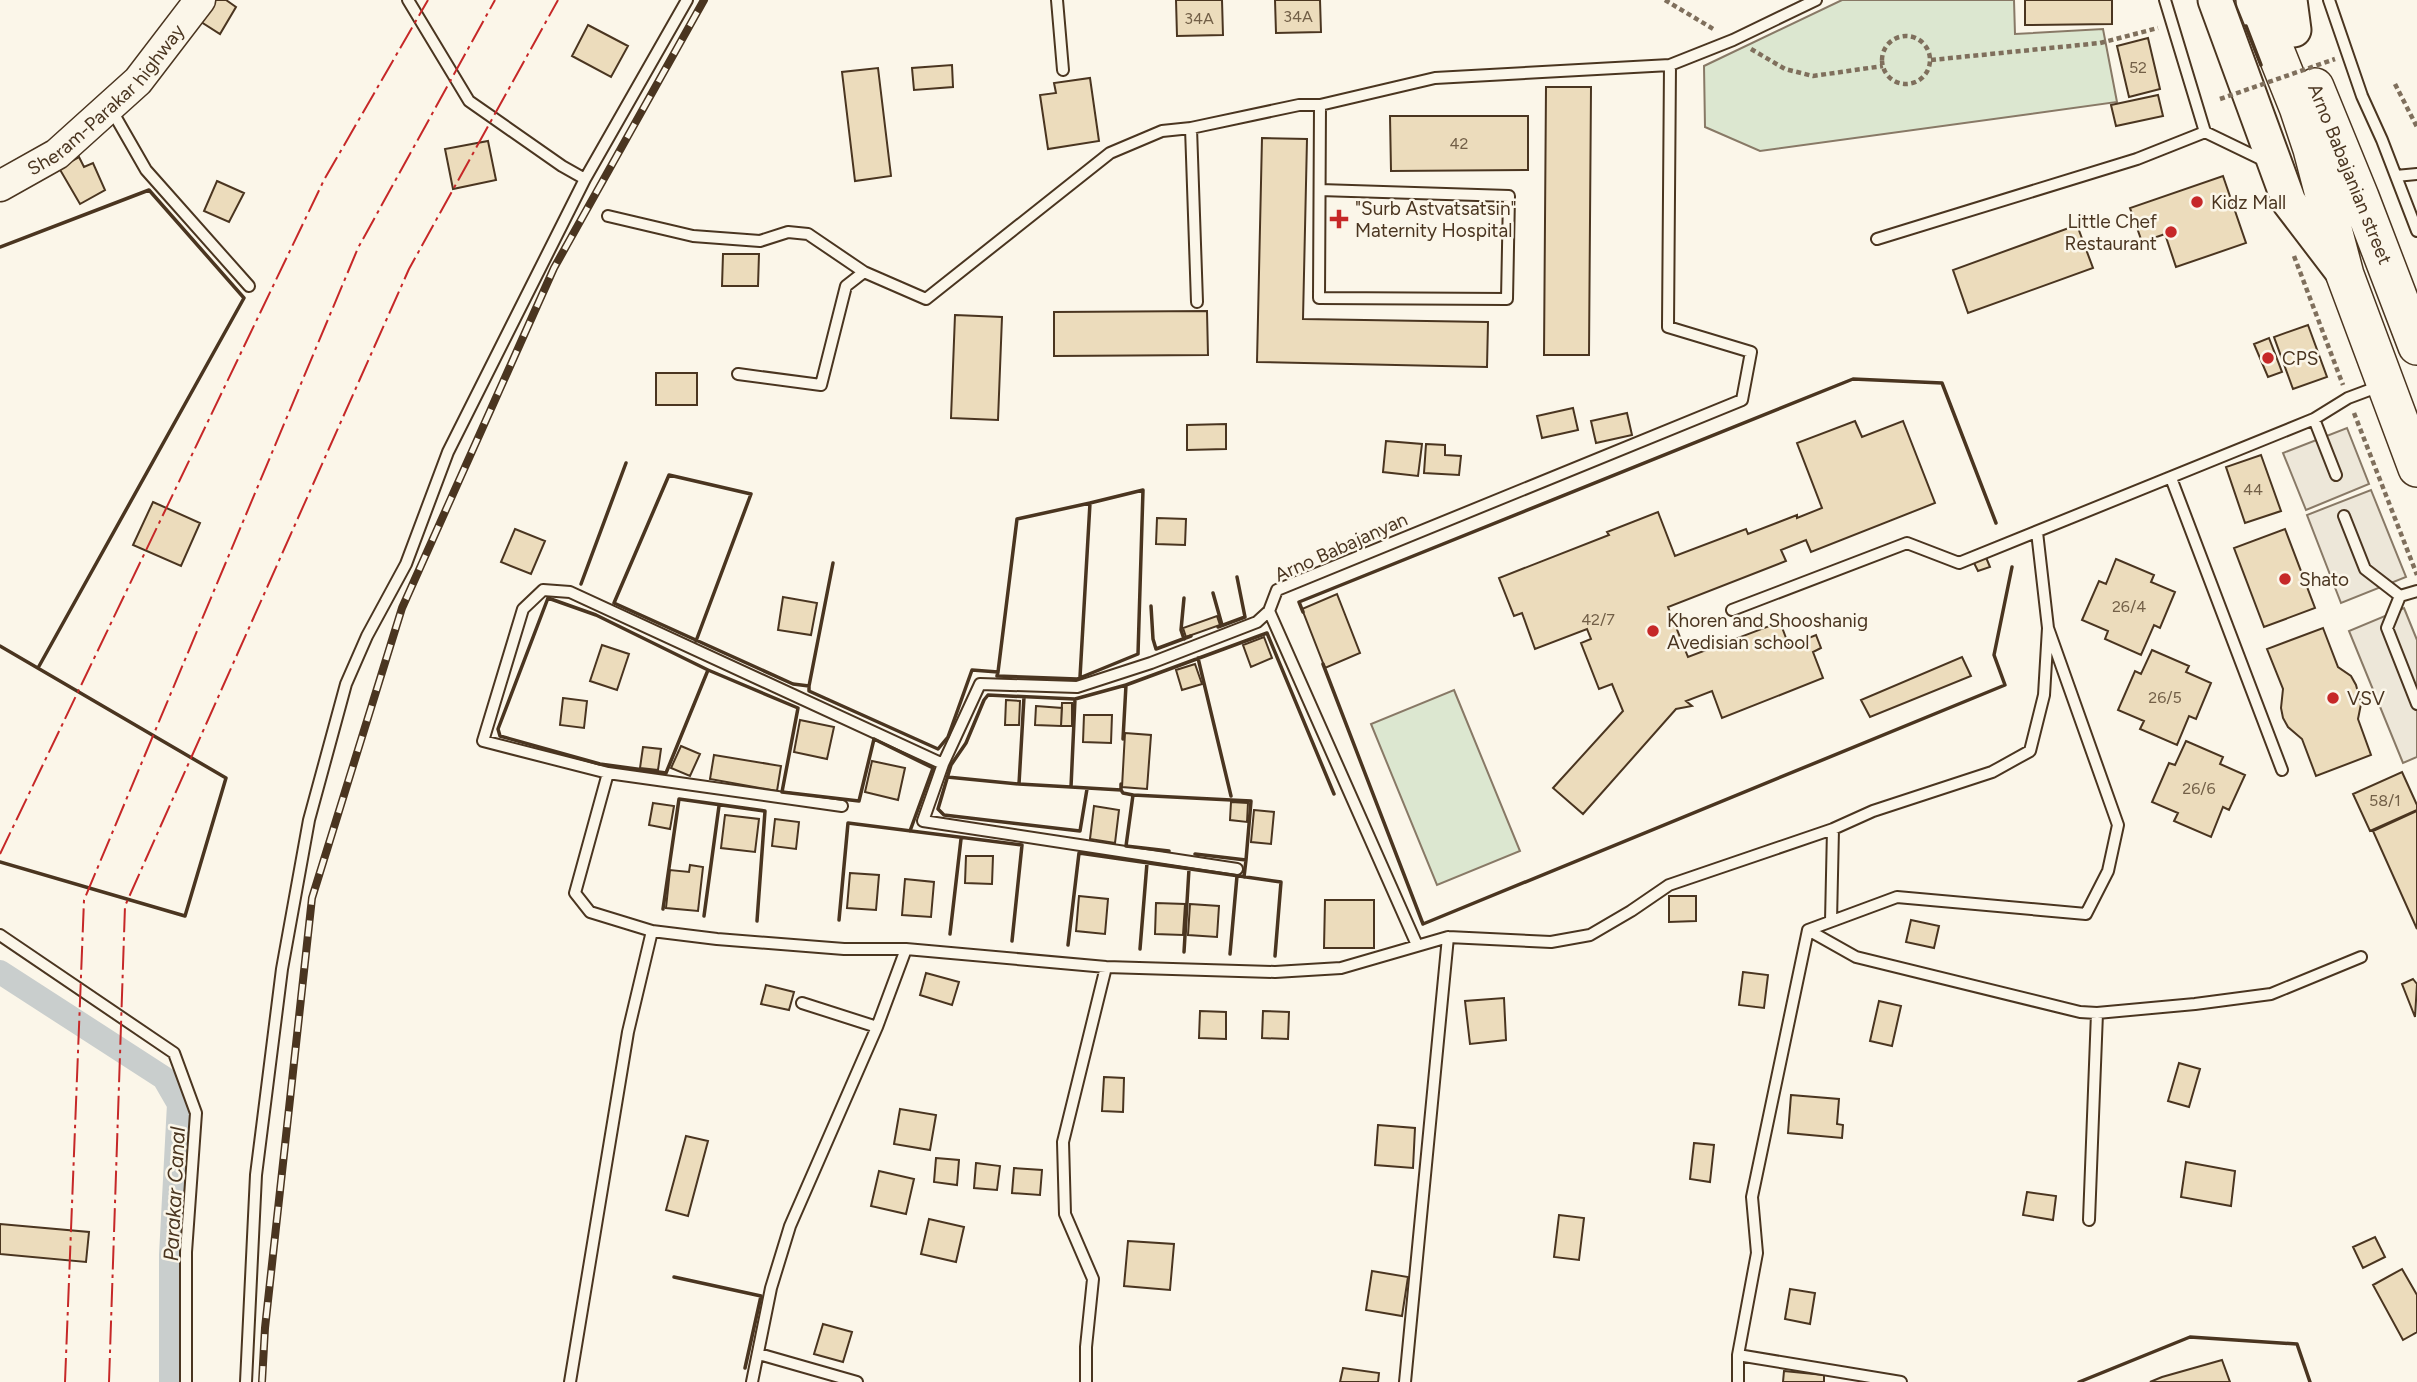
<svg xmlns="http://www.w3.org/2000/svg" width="2417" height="1382" viewBox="0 0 2417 1382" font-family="Figtree,sans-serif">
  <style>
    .green { fill: #dce7d0; stroke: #887966; stroke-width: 2 }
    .parking { fill: #ede7d9; stroke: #887966; stroke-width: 2 }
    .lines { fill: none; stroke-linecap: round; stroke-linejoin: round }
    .canal { stroke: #c9cecd; stroke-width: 24 }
    .building { fill: #ecdcbc; stroke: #4a3520; stroke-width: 2 }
    .lane-casing { stroke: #4a3520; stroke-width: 14 }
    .secondary-casing { stroke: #4a3520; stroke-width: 33 }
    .primary-casing { stroke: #4a3520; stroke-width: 37 }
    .highway-casing { stroke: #4a3520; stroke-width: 40 }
    .path { stroke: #7f6f5c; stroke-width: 4.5; stroke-dasharray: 5 3.5; stroke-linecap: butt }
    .lane { stroke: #fbf6e9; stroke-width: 10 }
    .secondary { stroke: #fbf6e9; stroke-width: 30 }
    .primary { stroke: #fbf6e9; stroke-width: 33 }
    .highway { stroke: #fbf6e9; stroke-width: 37 }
    .rail-casing { stroke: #4a3520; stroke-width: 8 }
    .rail { stroke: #fbf6e9; stroke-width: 5; stroke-dasharray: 16; stroke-linecap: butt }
    .path-bridge { stroke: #7f6f5c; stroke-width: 4.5; stroke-dasharray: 5 3.5; stroke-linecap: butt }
    .wall { stroke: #4a3520; stroke-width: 3.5 }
    .power { stroke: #c62828; stroke-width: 2; stroke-dasharray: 24 5 3.5 5; stroke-linecap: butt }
    .poi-dot { fill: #c62828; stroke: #fbf6e9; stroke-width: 2.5 }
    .labels { text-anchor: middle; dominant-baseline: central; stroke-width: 5; stroke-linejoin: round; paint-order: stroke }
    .number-label { font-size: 16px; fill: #725f47 }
    .street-label { font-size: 19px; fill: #4a3520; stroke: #fbf6e9 }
    .poi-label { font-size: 19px; fill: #4a3520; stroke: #fbf6e9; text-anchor: start }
    .water-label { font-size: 21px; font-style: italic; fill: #4a3520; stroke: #fbf6e9 }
  </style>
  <rect width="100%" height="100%" fill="#fbf6e9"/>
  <path class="green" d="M1842,0H2014L2015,34L2103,29L2117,102L1760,151L1705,127L1704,66Z
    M1454,690L1520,851L1437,885L1371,724Z"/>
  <path class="parking" d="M2347,428L2369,484L2306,510L2283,453Z
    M2371,490L2406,577L2341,603L2307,515Z
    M2404,608L2417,640V757L2403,763L2349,631Z"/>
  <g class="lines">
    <path class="canal" d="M0,972L164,1078L179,1104L171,1255V1382"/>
  </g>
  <path class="building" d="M212,0H226L236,7L220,34L198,20Z
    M1176,0H1222L1223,35L1177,36Z
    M1275,0H1320L1321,32L1276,33Z
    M2025,0H2112V24L2025,25Z
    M588,25L628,46L611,77L572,56Z
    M2148,38L2160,89L2129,97L2117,46Z
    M952,65L953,87L914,90L912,68Z
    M878,68L891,176L855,181L842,72Z
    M1090,78L1099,141L1048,149L1040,95L1056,93L1054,83Z
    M1546,87H1591L1589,355H1544Z
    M2158,95L2163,116L2116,126L2111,105Z
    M1390,116H1528V170L1391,171Z
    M1262,138L1307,139L1303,319L1488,322L1487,367L1257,362Z
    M488,141L496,180L453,189L445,149Z
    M79,157L84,167L93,163L105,190L80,204L59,168Z
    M2223,176L2246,243L2176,267L2165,234L2142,242L2130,208Z
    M217,181L244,193L229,222L204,211Z
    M2077,225L2093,268L1968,313L1953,270Z
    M723,254H759L758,286H722Z
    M1207,311L1208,355L1054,356V312Z
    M955,315L1002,317L998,420L951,418Z
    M2308,325L2327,377L2293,389L2274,337Z
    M2269,338L2282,372L2268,377L2254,344Z
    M656,373H697V405H656Z
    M1573,408L1578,430L1542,438L1537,416Z
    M1627,413L1632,435L1596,443L1591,421Z
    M1855,421L1862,437L1903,421L1935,503L1811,552L1806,540L1781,550L1786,561L1668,607L1688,657L1780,622L1789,646L1816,635L1821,648L1813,652L1823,678L1722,718L1712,691L1686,701L1692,706L1676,709L1583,814L1553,788L1623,711L1612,684L1599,689L1581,643L1591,639L1587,629L1535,649L1522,613L1514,616L1499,578L1609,535L1607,532L1658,512L1675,556L1746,529L1748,534L1797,515V518L1822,508L1797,443Z
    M1226,424V449L1187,450V425Z
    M1386,441L1422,444L1418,476L1383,472Z
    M1426,444L1445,445V455L1461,456L1459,475L1424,473Z
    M2261,455L2281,511L2245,523L2226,467Z
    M153,502L200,523L181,566L133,545Z
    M1157,518L1186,519L1185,545L1156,544Z
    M515,529L545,541L531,574L501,562Z
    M2285,529L2315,608L2264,627L2234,548Z
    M1985,555L1990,567L1978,571L1973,561Z
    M2116,559L2154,575L2151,582L2175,592L2160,628L2154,625L2141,655L2105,639L2108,631L2082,620L2099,581L2106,584Z
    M1337,594L1360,653L1325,668L1302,609Z
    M783,597L817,603L811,635L778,630Z
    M1217,616L1220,625L1186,637L1183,628Z
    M2323,628L2338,667L2351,676L2356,685L2361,704L2358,719L2371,755L2316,776L2302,739L2288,727L2283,718L2281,708L2283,689L2267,649Z
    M1264,637L1272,658L1251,667L1243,645Z
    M602,645L629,654L617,690L590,681Z
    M2152,650L2189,666L2186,672L2211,683L2196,719L2189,716L2177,745L2140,729L2144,721L2118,710L2135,671L2141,674Z
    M1962,657L1971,676L1870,717L1861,700Z
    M1195,664L1202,684L1182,690L1176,670Z
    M563,698L587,701L584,728L560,725Z
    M1006,700L1020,701L1019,725H1005Z
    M1062,703H1072V726H1061Z
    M1036,706L1062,708L1061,726L1035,725Z
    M1084,715H1112L1111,743L1083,742Z
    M800,720L834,727L827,759L794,752Z
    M1125,733L1151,735L1147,789L1122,787Z
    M2186,741L2223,757L2220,764L2245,775L2229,810L2223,807L2211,837L2174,821L2178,813L2152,802L2169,763L2175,765Z
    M681,746L700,754L690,776L671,768Z
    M643,747L661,749L658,770L640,768Z
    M714,755L781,766L777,791L710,779Z
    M872,761L905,768L898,800L865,792Z
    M2402,772L2417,805V810L2370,831L2353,794Z
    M1231,802L1248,803L1247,822L1230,820Z
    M653,803L674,806L670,829L649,825Z
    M1094,806L1119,810L1115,843L1090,839Z
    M1254,810L1274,812L1271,844L1251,842Z
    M2417,811V929L2373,831Z
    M725,815L759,819L755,852L721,848Z
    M775,819L799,822L796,849L772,846Z
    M966,856H993L992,884L965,883Z
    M690,865L703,867L698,911L666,908L670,870L689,872Z
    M850,873L879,875L876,910L847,908Z
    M905,879L934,882L931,917L902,915Z
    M1079,896L1108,899L1105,934L1076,931Z
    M1669,896H1696V921L1669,922Z
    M1325,900H1374V948H1324Z
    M1156,903L1185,904L1183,935L1155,934Z
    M1190,904L1219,906L1217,937L1188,935Z
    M1911,920L1939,926L1934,948L1906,942Z
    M1743,972L1768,975L1764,1008L1739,1005Z
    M926,973L959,982L952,1005L920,995Z
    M2413,979L2417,984L2415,1017L2402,984Z
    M766,985L794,992L789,1010L761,1004Z
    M1504,998L1506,1040L1470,1044L1465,1001Z
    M1879,1001L1901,1006L1892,1046L1870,1041Z
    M1200,1011L1226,1012V1039L1199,1038Z
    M1263,1011L1289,1012L1288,1039L1262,1038Z
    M2179,1063L2200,1069L2189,1107L2168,1101Z
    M1104,1077L1124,1078L1123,1112L1102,1111Z
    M1791,1095L1839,1099L1837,1124L1843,1125L1842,1138L1788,1133Z
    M900,1109L936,1115L930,1150L894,1144Z
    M1378,1125L1415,1128L1413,1168L1375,1165Z
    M686,1136L708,1141L688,1216L666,1210Z
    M1694,1143L1714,1145L1710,1182L1690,1179Z
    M936,1158L959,1160L957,1185L934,1182Z
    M2186,1162L2235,1171L2231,1206L2181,1197Z
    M976,1163L1000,1166L997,1190L974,1188Z
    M1014,1168L1042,1170L1040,1195L1012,1193Z
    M879,1171L914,1179L906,1214L871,1206Z
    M2027,1192L2056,1196L2053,1220L2023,1215Z
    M1559,1215L1584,1218L1579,1260L1554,1257Z
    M929,1219L964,1227L956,1262L921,1254Z
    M0,1224L89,1232L86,1262L0,1254Z
    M2375,1237L2385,1257L2363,1268L2353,1247Z
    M1128,1241L1174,1244L1170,1290L1124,1286Z
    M2402,1269L2417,1295V1332L2403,1340L2373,1285Z
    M1372,1271L1408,1277L1402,1316L1366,1310Z
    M1790,1289L1815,1293L1810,1324L1785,1319Z
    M823,1324L852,1332L843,1362L814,1354Z
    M2222,1360L2230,1382H2150L2162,1377Z
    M1343,1368L1379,1373L1378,1382H1340Z
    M1784,1371L1824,1375V1382H1783Z"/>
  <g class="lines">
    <g class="lane-casing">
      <path id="lane" d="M408,0L469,101L562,166L585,179
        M1057,0L1063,70
        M2165,0L2205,132L2265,161
        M2329,0L2362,96L2382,140L2417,231
        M1320,105L1319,298L1507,299L1509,196L1320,190
        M111,109L146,170L249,286
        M2396,176L2417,174
        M608,216L693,236L760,241L788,232L808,234L864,272L926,299L1110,153L1162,131L1191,128
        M1877,239L2137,159L2205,132
        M1197,302L1191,128L1299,105H1320L1435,78L1670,65L1733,40L1816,0
        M738,374L821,385L846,286L864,272
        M2314,419L2336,475
        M2171,478L2282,770
        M2344,516L2365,569L2400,596
        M2400,596L2387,628L2417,704
        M2400,596L2417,591
        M1732,610L1907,543L1959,563L2314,419L2348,398L2380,386
        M1269,611L1417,945
        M608,773L575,893L590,912L652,931L717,939L844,949H906L1106,967L1275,972L1341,968L1448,937L1551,942L1590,935L1631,911L1669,885L1833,829L1873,811L1992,772L2030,751L2044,695L2048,628
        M842,806L608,773L483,741L523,609L543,590L570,592L943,764
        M1237,869L923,821L943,764L980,684L1077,687L1151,663L1257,622L1269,611L1277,590L1742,400L1751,352L1668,327L1670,65
        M1831,921L1833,829
        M1808,930L1897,897L2086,914L2108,871L2118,825L2048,628L2037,532
        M1808,930L1856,957L2080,1012L2097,1013L2195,1004L2271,994L2361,957
        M0,935L174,1053L196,1113L186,1252V1382
        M802,1003L877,1027
        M2089,1220L2097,1013
        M759,1354L857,1382
        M1738,1355L1901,1382
        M246,1382L256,1175L282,969L309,820L346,684L367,636L406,564L448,452L585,179L687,0
        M570,1382L628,1032L652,931
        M752,1382L771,1288L790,1226L877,1027L906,949
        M1086,1382V1347L1093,1279L1065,1214L1063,1142L1106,967
        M1405,1382L1448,937
        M1738,1382V1355L1757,1253L1752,1197L1808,930"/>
    </g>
    <g class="secondary-casing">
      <g id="secondary">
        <path id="s1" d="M0,186L57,154L138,81L200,0"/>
      </g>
    </g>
    <g class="primary-casing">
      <path id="primary" d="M2215,0L2289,202L2344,274
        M2290,0L2294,30"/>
    </g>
    <g class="highway-casing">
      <path id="highway" d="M2255,0L2298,107L2312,149L2345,275L2417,468
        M2315,87L2360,197L2417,346"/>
    </g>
    <path class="path" d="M1665,0L1715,30
      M1882 60a24 24 0 1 1 48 0a24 24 0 1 1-48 0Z
      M1751,49L1785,69L1813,76L1883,66
      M1931,60L2100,43L2158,28
      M2395,84L2417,127
      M2294,256L2343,385
      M2354,413L2417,575"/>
    <use href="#lane" class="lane"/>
    <use href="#secondary" class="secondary"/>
    <use href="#primary" class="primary"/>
    <use href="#highway" class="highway"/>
    <g class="rail-casing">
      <path id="rail" d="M262,1382L265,1328L312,898L402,608L554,268L704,0"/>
    </g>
    <use href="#rail" class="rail"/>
    <path class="path-bridge" d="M2220,99L2335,59"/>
    <path class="wall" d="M2246,26L2261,65
      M0,247L149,190L244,298L38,668
      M581,584L626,463
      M1213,593L1222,625
      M1151,606L1153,639L1156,649L1191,636
      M1303,612L1299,602L1853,379L1942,383L1996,523
      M1218,627L1245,617L1237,577
      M1184,639L1181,630L1184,598
      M696,641L751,494L669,475L614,603L793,684L809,686L833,563
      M0,646L226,778L185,916L0,862
      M1198,658L1231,796
      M1323,664L1423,924L2005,685L1994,655L2012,567
      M708,670L596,615L548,598L498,729L500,736L600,764L666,773L708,670L798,708L782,792L859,801L874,739L933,768L910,831
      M998,672L1017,519L1090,503
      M1126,685L1267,633L1334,794
      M809,686V691L938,749L948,737L972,670L998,672L997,676L1077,679L1138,654L1143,490L1090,503L1080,677
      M1024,697L1019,784L1071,787L1075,699
      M947,777L1019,784
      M1071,787L1121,790V784
      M1087,789L1080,831L944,815L938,809L951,765L966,743L984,700L988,695L1075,699L1126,685L1123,739
      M1121,790L1123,793L1133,795L1126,846L1169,851
      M1133,795L1251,801L1246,860L1195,854
      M1244,877L1246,860
      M663,909L679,799L765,811L757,921
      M704,916L719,806
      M839,920L848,823L1022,845L1012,941
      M950,934L961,839
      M1068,945L1079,853L1281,882L1275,956
      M1140,949L1147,863
      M1184,952L1189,869
      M1230,954L1237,876
      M674,1277L761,1296L745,1368
      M2079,1382L2190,1337L2297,1344L2310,1382"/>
    <path class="power" d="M0,854L324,180L428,0
      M65,1382L84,900L358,248L495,0
      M109,1382L125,906L409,269L558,0"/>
  </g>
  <g class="poi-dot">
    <circle cx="2197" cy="202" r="7"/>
    <path d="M1335.5 208.5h7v7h7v7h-7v7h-7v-7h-7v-7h7z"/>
    <circle cx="2171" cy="232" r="7"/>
    <circle cx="2268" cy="358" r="7"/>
    <circle cx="2285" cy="579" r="7"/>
    <circle cx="1653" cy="631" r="7"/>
    <circle cx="2333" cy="698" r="7"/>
  </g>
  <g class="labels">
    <g class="number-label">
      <text x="1298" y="16">34A</text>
      <text x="1199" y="18">34A</text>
      <text x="2138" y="67">52</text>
      <text x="1459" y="143">42</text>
      <text x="2253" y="489">44</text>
      <text x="2129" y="606">26/4</text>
      <text x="1598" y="619">42/7</text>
      <text x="2165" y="697">26/5</text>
      <text x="2199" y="788">26/6</text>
      <text x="2385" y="800">58/1</text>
    </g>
    <g class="street-label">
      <text stroke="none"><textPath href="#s1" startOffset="138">Sheram-Parakar highway</textPath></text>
      <text transform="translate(2350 174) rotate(68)">Arno Babajanian street</text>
      <text transform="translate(1341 547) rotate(-24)">Arno Babajanyan</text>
    </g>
    <g class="poi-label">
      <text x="2211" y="202">Kidz Mall</text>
      <text x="1355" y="208">"Surb Astvatsatsin"<tspan x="1355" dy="22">Maternity Hospital</tspan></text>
      <text x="2157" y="221" text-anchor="end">Little Chef<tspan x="2157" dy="22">Restaurant</tspan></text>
      <text x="2282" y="358">CPS</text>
      <text x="2299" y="579">Shato</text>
      <text x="1667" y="620">Khoren and Shooshanig<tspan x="1667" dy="22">Avedisian school</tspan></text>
      <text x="2347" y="698">VSV</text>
    </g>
    <g class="water-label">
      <text transform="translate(174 1194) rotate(-87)">Parakar Canal</text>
    </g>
  </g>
</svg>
